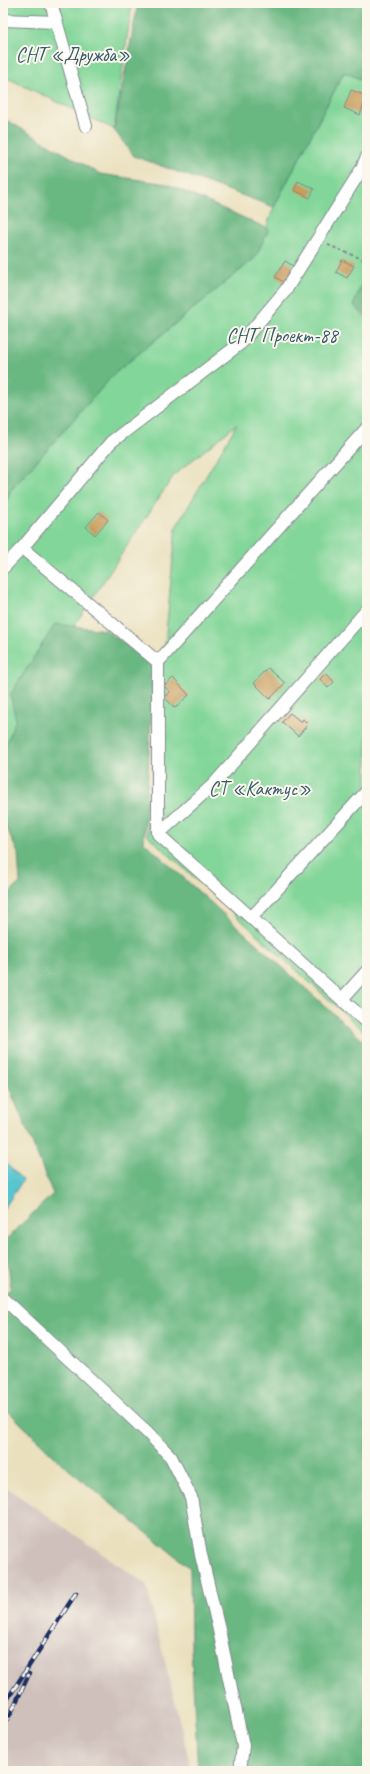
<svg xmlns="http://www.w3.org/2000/svg" width="370" height="1774" viewBox="0 0 370 1774" font-family="Caveat,sans-serif">
  <style>
    .industrial { fill: #cfc0bb }
    .green { fill: #82d699; stroke: #4e827c }
    .forest { fill: #69b781; stroke: #427370 }
    .water { fill: #59c6cf; stroke: #3a7a96 }
    .building { fill: #c99c5c }
    .lines { fill: none; stroke-linecap: round; stroke-linejoin: round }
    .minor-casing { stroke: #82888e; stroke-width: 14 }
    .path { stroke: #82888e; stroke-width: 2; stroke-dasharray: 3 3; stroke-linecap: butt }
    .minor { stroke: #fff; stroke-width: 12 }
    .rail-casing { stroke: #1b2f5e; stroke-width: 4.5 }
    .rail { stroke: #fbf7ec; stroke-width: 3; stroke-dasharray: 9; stroke-linecap: butt }
    .labels { text-anchor: middle; dominant-baseline: central; stroke-width: 4; stroke-linejoin: round; paint-order: stroke }
    .park-label { font-size: 20px; fill: #35596d; stroke: #fbf7ec }
  </style>
  <rect width="100%" height="100%" fill="#fbf7ec"/>
  <filter id="ink" filterUnits="userSpaceOnUse"><feTurbulence type="fractalNoise" baseFrequency=".025" numOctaves="2"/><feDisplacementMap in="SourceGraphic" scale="8" xChannelSelector="R" yChannelSelector="G"/><feConvolveMatrix kernelMatrix="1 2 1 2 8 2 1 2 1" color-interpolation-filters="sRGB"/></filter>
  <filter id="wash" filterUnits="userSpaceOnUse"><feTurbulence type="fractalNoise" baseFrequency=".012" numOctaves="4" result="noise"/><feDisplacementMap in="SourceGraphic" scale="16" xChannelSelector="R" yChannelSelector="G"/><feGaussianBlur stdDeviation="0.9" result="paint"/><feColorMatrix in="noise" values="0 0 0 0 0 0 0 0 0 0 0 0 0 0 0 0 0 1.4 0 .05"/><feComposite in="paint" operator="in"/></filter>
  <g filter="url(#wash)">
    <rect width="100%" height="100%" fill="#eae0bd"/>
    <path class="industrial" d="M3,1485L146,1584L191,1768L189,1771H3Z"/>
    <path class="green" d="M3,3H132L114,129L3,76Z
      M344,72L367,82V270L354,305L367,320V1034L147,835L176,527L237,424L174,475L21,706L3,836V515L10,491L115,373L255,258L274,207Z"/>
    <path class="forest" d="M138,3H367V82L344,72L274,207L134,156L114,130Z
      M3,118L100,174L167,184L269,229L255,258L115,373L10,491L3,514Z
      M364,277L367,279V317L354,305Z
      M55,624L106,630L154,666L144,842L367,1044V1771H198L191,1649L190,1568L62,1464L3,1406V1295L11,1288L5,1240L53,1194L5,1077L3,1078V898L20,883L18,853L3,820V752L16,719L10,695Z"/>
    <path class="water" d="M3,1161L23,1180L3,1210Z"/>
    <g id="blocks">
      <path class="building" d="M351,90L367,96L360,115L344,108Z
        M298,181L314,189L310,198L294,190Z
        M342,260L354,266L347,278L336,272Z
        M285,261L295,267L285,283L275,277Z
        M99,512L108,520L95,535L86,527Z
        M268,668L285,683L270,699L254,683Z
        M326,673L334,682L328,688L320,679Z
        M173,678L189,695L175,708L164,697L170,692L164,686Z
        M290,713L301,722L303,719L308,724L298,736L282,722Z"/>
    </g>
  </g>
  <g filter="url(#ink)">
    <use href="#blocks" fill-opacity="0" stroke="#82888e" stroke-width="1"/>
    <g class="lines">
      <g class="minor-casing">
        <path id="minor" d="M51,3L86,126
          M3,20L57,22
          M367,428L158,662V834L367,1022
          M22,548L158,662
          M3,568L22,548L111,442L241,343L285,291L361,170L367,157
          M158,834L214,784L367,610
          M252,917L367,791
          M342,999L367,971
          M3,1298L147,1432L171,1457L191,1497L201,1555L219,1630L243,1746L240,1771"/>
      </g>
      <path class="path" d="M328,245L367,261"/>
      <use href="#minor" class="minor"/>
      <g class="rail-casing">
        <path id="rail" d="M3,1706L76,1593
          M3,1725L11,1713L29,1674"/>
      </g>
      <use href="#rail" class="rail"/>
    </g>
  </g>
  <g class="labels">
    <g class="park-label">
      <text x="73" y="54">СНТ «Дружба»</text>
      <text x="282" y="335">СНТ Проект-88</text>
      <text x="260" y="788">СТ «Кактус»</text>
    </g>
  </g>
  <rect width="370" height="1774" fill="none" stroke="#fbf7ec" stroke-width="16"/>
</svg>
